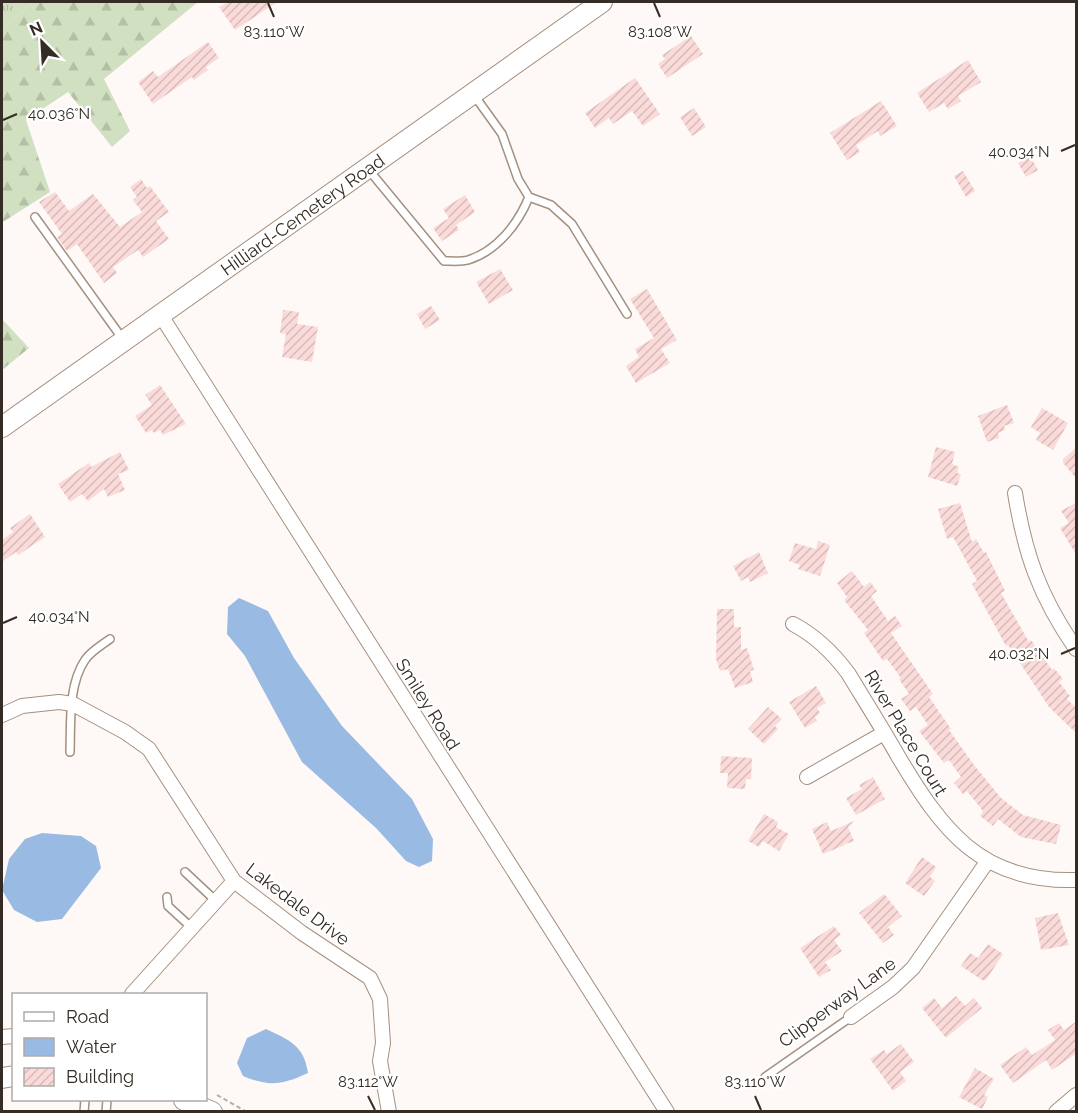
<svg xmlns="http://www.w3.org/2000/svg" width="1078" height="1113" viewBox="0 0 1078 1113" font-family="Raleway,sans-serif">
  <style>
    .grass { fill: url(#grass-tufts) }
    .forest { fill: url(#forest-firs) }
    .water { fill: #99bae2 }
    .building { fill: url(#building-hatch) }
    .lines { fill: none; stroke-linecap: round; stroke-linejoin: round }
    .lane-casing { stroke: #a4907f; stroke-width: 10 }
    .street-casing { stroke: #a4907f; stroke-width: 16 }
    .secondary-casing { stroke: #a4907f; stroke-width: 22 }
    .path { stroke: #b3ada9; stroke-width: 2; stroke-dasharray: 4.5 3; stroke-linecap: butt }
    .lane { stroke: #fff; stroke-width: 7 }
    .street { stroke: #fff; stroke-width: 14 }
    .secondary { stroke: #fff; stroke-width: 20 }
    .ticks { fill: none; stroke: #342c25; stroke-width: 2 }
    .labels { text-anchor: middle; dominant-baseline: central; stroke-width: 4.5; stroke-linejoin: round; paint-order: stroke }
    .street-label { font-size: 18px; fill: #342c25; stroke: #fff }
    .ticks-label { font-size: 15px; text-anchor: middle; fill: #342c25; stroke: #fff; stroke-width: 4.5; stroke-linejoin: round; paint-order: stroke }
  </style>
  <defs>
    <pattern id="grass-tufts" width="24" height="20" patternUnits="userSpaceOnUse" patternTransform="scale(1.5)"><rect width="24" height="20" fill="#d1e0c1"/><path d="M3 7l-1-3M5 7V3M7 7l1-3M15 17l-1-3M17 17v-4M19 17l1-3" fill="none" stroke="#b4c0a6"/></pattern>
    <pattern id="forest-firs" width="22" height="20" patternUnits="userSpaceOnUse" patternTransform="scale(1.5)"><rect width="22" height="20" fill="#d1e0c1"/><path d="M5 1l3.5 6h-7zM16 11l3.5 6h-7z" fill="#b4c0a6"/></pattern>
    <pattern id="building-hatch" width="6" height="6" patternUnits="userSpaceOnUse" patternTransform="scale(1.5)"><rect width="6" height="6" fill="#fadbd9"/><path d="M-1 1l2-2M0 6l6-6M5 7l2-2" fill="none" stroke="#d7bcba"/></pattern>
  </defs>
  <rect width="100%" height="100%" fill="#fef9f6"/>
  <path class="grass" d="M2,2H33L2,30Z"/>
  <path class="forest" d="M33,2H198L104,79L130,131L112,147L68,92L26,120L50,192L3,222L2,30Z
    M2,319L29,348L2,370Z"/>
  <path class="water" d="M239,598L268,611L294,658L342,726L412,799L433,839L432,861L419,867L406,861L376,828L302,762L245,656L227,634L228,607Z
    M42,833L81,836L96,846L101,868L62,919L37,922L14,910L2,890L9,859L25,839Z
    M266,1029C289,1040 304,1045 308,1073C282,1085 269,1087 243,1076L237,1063L247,1038Z"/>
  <path class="building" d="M228,2H277L235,30L219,7Z
    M691,36L703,54L667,78L658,64L665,59L662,55Z
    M208,42L219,58L206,67L208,70L194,80L192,77L153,104L138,82L153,71L158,77Z
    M968,60L981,82L958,96L961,101L948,109L944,103L929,112L917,93Z
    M635,78L660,114L643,126L632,111L613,124L609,118L595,128L585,113Z
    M881,101L897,126L880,136L878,131L856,145L860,152L847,160L830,133Z
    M694,108L706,127L692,136L680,117Z
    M1030,156L1038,170L1026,177L1018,163Z
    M963,171L975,191L966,197L954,176Z
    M141,179L147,188L150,186L169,212L156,221L169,239L143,257L138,250L113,267L117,273L104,283L77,244L67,251L57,237L62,234L39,202L55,192L69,211L93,194L120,227L142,212L133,200L137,197L130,187Z
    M465,195L475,212L456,225L459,230L442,241L433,228L449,218L443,209Z
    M500,269L513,290L489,304L476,282Z
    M647,289L677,340L661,349L670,363L636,383L626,366L639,357L635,349L654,338L630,299Z
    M431,306L440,320L425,329L417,314Z
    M283,310L299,312L297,324L318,327L312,362L282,357L286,334L280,333Z
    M160,385L186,424L163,435L160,430L154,433L152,430L146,433L135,416L152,405L145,395Z
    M1007,405L1014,423L1004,426L1005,430L998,433L999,438L987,442L978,416Z
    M1042,408L1068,423L1053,450L1036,440L1040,433L1031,427Z
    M936,447L955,452L952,464L959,467L957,473L961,474L957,486L928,477Z
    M1077,447V479L1063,463V459Z
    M120,452L129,470L118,474L125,490L108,497L104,489L88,501L82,494L70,502L58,484L89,463L91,467Z
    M1077,502V556L1060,528L1069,523L1061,511Z
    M960,503L972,542L976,539L984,553L986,552L1005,591L1001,593L1029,642L1031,640L1052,670L1054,668L1063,679L1059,682L1070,696L1067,699L1077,709V734L1049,707L1008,645L1006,646L972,584L977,581L953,537L947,539L938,509Z
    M30,514L45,537L18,555L16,552L2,562V540L13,532L10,528Z
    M818,541L830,545L820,576L798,569L800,565L789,561L795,543L816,549Z
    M759,552L768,573L750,582L748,577L741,581L733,566Z
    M852,571L864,587L870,582L877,591L871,596L888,621L895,616L902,626L891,633L933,694L929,697L951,729L949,730L974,765L1001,798L1023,815L1061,825L1056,844L1021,837L998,819L993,826L980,816L983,811L967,791L963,794L954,783L961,777L949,760L944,763L919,731L928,725L916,707L910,711L901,699L909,694L899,679L901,678L887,659L883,661L864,633L868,630L844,600L847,597L837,583Z
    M717,609H734V627H741V650L747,648L754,670L750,671L753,682L735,688L728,669L720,671L716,659Z
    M816,686L826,703L817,708L820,713L815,717L817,721L805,728L789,702Z
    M768,707L782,719L775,726L778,729L764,744L748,729Z
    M721,756L752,758L751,779H746L745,789L727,788L728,773H720Z
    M873,777L885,799L856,815L846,798L862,789L859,785Z
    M764,814L778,822L776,827L789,834L779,851L763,841L759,847L748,841Z
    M854,821L848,827L854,841L846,844L843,843L845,845L823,854L812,829L827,822L831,831Z
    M922,857L936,867L930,877L935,881L924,896L905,883Z
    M884,894L902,916L888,927L894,935L883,943L859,913Z
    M1058,913L1069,945L1041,950L1035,918Z
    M834,926L841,935L834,940L842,951L825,962L831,970L819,977L800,948Z
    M988,944L1003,954L986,980H982L961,966L970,953L978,958Z
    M956,996L965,1006L974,998L982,1008L946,1038L922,1008L934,998L942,1008Z
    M1077,1021V1053L1052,1070L1046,1060L1013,1083L1000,1065L1026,1047L1032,1055L1055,1040L1048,1030L1059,1023L1064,1030Z
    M901,1044L914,1062L900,1072L906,1081L893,1091L870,1059L884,1050L887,1054Z
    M975,1068L994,1079L984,1095L988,1097L982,1109L959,1097Z"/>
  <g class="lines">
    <g class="lane-casing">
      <path id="lane" d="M474,95L502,134L518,179L529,197L551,205L572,224L627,314
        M368,169L444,261C451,261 461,262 468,260C497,251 518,224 529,197
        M35,217L122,338
        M70,752C71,723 68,685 85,660C91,651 102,645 110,639
        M185,872L216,901
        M167,897L168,906L192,928
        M765,1077L851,1017
        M84,1112L85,1100
        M106,1112L107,1100"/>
    </g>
    <g class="street-casing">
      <path id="street" d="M160,314L667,1112
        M1015,493C1025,555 1040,597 1076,649
        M793,624C816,636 833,653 848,673C865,701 882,728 898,756C942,830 981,883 1076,880
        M2,715L22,706L59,702L73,704L125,732L149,749L234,881L302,933L370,978L380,999L383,1043L380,1061L389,1112
        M807,777L884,733
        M132,994L234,881
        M851,1017L893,987L913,968L987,862
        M2,1037L14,1036
        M1056,1112L1076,1095"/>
    </g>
    <g class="secondary-casing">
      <g id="secondary">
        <path id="s1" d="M2,427L602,2"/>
        <path d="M2,1078L14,1076"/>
        <path d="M184,1100L212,1112"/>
      </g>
    </g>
    <path class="path" d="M217,1095L247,1112"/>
    <use href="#lane" class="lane"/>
    <use href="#street" class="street"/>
    <use href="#secondary" class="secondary"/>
  </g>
  <path class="ticks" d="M268,3L274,17M654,3L660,17M3,120L17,114M1061,151L1075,145M3,623L17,617M1061,654L1075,648M368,1096L375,1110M755,1096L761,1110"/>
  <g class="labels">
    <g class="street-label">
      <text stroke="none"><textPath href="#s1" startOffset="368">Hilliard-Cemetery Road</textPath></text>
      <text transform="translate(428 704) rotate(58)">Smiley Road</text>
      <text transform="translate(906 733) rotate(59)">River Place Court</text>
      <text transform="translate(298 904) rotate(37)">Lakedale Drive</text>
      <text transform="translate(837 1002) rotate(-36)">Clipperway Lane</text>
    </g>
  </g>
  <g class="ticks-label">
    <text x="274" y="37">83.110°W</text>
    <text x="660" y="37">83.108°W</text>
    <text x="59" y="119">40.036°N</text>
    <text x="1019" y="157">40.034°N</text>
    <text x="59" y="622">40.034°N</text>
    <text x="1019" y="659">40.032°N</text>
    <text x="368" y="1087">83.112°W</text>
    <text x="755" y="1087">83.110°W</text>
  </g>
  <rect width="1078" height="1113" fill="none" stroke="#342c25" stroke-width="6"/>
  <rect x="12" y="993" width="195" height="108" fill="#ffffff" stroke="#aeaba8" stroke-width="1.5"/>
  <rect x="24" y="1012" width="30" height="9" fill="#ffffff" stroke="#aeaba8" stroke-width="1.5"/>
  <text x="66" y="1023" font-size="18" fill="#342c25">Road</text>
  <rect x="24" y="1038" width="30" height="18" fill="#99bae2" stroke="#aeaba8" stroke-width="1.5"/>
  <text x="66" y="1053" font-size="18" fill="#342c25">Water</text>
  <rect x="24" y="1068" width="30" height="18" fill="url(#building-hatch)" stroke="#aeaba8" stroke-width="1.5"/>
  <text x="66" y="1083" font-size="18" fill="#342c25">Building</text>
  <g transform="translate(42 42) rotate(336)" stroke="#ffffff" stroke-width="4.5" paint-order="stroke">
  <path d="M0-4.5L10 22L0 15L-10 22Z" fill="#342c25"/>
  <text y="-9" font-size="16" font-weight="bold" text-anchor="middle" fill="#342c25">N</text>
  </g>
</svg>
